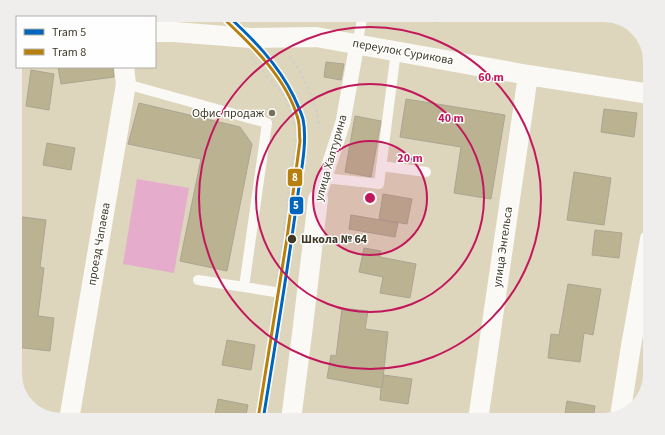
<svg xmlns="http://www.w3.org/2000/svg" width="665" height="435" viewBox="0 0 665 435" font-family="'Source Sans 3',sans-serif">
  <style>
    .green { fill: #e5accc }
    .building { fill: #bbb292; stroke: #aba592 }
    .lines { fill: none; stroke-linecap: round; stroke-linejoin: round }
    .path { stroke: #d2d0c9; stroke-width: 2.5; stroke-dasharray: 3 3; stroke-linecap: butt }
    .service { stroke: #faf9f5; stroke-width: 10 }
    .pedestrian { stroke: #faf9f5; stroke-width: 15 }
    .minor { stroke: #faf9f5; stroke-width: 20 }
    .tram-1-casing { stroke: #fefefe; stroke-width: 6 }
    .tram-2-casing { stroke: #fefefe; stroke-width: 6 }
    .tram-1 { stroke: #0065bd; stroke-width: 3 }
    .tram-2 { stroke: #b7800e; stroke-width: 3 }
    .ring { fill: none; stroke: #c2185b; stroke-width: 2 }
    .poi-dot { fill: #76705b; stroke: #fefefe; stroke-width: 1.5 }
    .stop-dot { fill: #3f3a27; stroke: #fefefe; stroke-width: 1.5 }
    .labels { text-anchor: middle; dominant-baseline: central; stroke-width: 3; stroke-linejoin: round; paint-order: stroke }
    .street-label { font-size: 12px; fill: #3f3a27; stroke: #fefefe }
    .poi-label { font-size: 12px; fill: #3f3a27; stroke: #fefefe; text-anchor: end }
    .stop-label { font-size: 12px; font-weight: bold; fill: #3f3a27; stroke: #fefefe; text-anchor: start }
    .centre { fill: #c2185b; stroke: #fefefe; stroke-width: 2 }
    .ring-label { font-size: 12px; text-anchor: middle; font-weight: bold; fill: #c2185b; stroke: #fefefe; stroke-width: 3; stroke-linejoin: round; paint-order: stroke }
    .line-badge { stroke: #fefefe; stroke-width: 1.5 }
    .badge-label { font-size: 11px; text-anchor: middle; font-weight: bold; fill: #fff }
  </style>
  <rect width="100%" height="100%" fill="#ddd5bc"/>
  <path class="green" d="M137,179L189,188L174,273L123,264Z"/>
  <path class="building" d="M326,62L344,64L341,80L324,77Z
    M58,67H113L114,77L61,84Z
    M31,70L54,74L49,110L26,106Z
    M406,99L505,115L491,199L454,193L461,147L400,137Z
    M139,103L240,127L252,144L227,271L180,261L201,159L128,144Z
    M604,109L637,113L634,137L601,132Z
    M355,116L381,121L371,177L345,172Z
    M47,143L75,148L71,170L43,165Z
    M574,172L611,178L604,225L567,220Z
    M383,194L412,199L407,224L379,219Z
    M351,215L398,223L395,237L349,229Z
    M15,216L46,220L40,267L44,268L38,316L54,318L50,351L15,347L20,306H15Z
    M595,230L622,233L619,258L592,255Z
    M364,248L381,251L380,257L416,264L410,298L380,293L383,277L359,272Z
    M568,284L601,289L593,335L584,333L580,362L548,358L551,334L559,335Z
    M342,308L368,311L365,329L388,332L382,387L384,375L412,379L408,404L380,400L381,388L327,378L331,355L336,356Z
    M227,340L255,345L251,370L222,365Z
    M218,399L248,405L245,420H214Z
    M567,401L595,406L593,420H564Z"/>
  <g class="lines">
    <path class="path" d="M436,23L438,15
      M289,56L300,71L314,101L321,132
      M251,57L285,97L297,130L277,278
      M15,70L29,67
      M294,196L300,197
      M258,420L273,305"/>
    <path class="service" d="M155,20L169,15
      M357,44L363,15
      M126,84L267,123L244,287L198,280
      M381,166L426,172
      M325,178L379,184L396,51
      M244,287L275,292"/>
    <path class="pedestrian" d="M318,199L343,122L357,44"/>
    <path class="minor" d="M155,32H174L251,38L316,37L528,75L650,94
      M620,416L631,346L650,239
      M69,420L126,84L124,67
      M291,420L302,334L318,199
      M478,420L528,75"/>
    <g class="tram-1-casing">
      <path id="tram-1" d="M227,15C253,39 278,64 294,97C297,104 301,112 303,119C308,142 300,177 297,201C287,274 275,347 263,420"/>
    </g>
    <g class="tram-2-casing">
      <path id="tram-2" d="M224,19C253,46 287,79 298,119C300,126 299,134 300,141L287,238L258,419"/>
    </g>
    <use href="#tram-1" class="tram-1"/>
    <use href="#tram-2" class="tram-2"/>
  </g>
  <circle cx="370" cy="198" r="57" fill="#c2185b" fill-opacity=".12"/>
  <g class="ring">
    <circle cx="370" cy="198" r="57"/>
    <circle cx="370" cy="198" r="114"/>
    <circle cx="370" cy="198" r="171"/>
  </g>
  <circle class="poi-dot" cx="272" cy="113" r="4"/>
  <circle class="stop-dot" cx="292" cy="239" r="5"/>
  <g class="labels">
    <g class="street-label">
      <text transform="translate(403 52) rotate(10)">переулок Сурикова</text>
      <text transform="translate(331 158) rotate(-74)">улица Халтурина</text>
      <text transform="translate(99 244) rotate(-80)">проезд Чапаева</text>
      <text transform="translate(503 247) rotate(-82)">улица Энгельса</text>
    </g>
    <g class="poi-label">
      <text x="264" y="113">Офис продаж</text>
    </g>
    <g class="stop-label">
      <text x="301" y="239">Школа № 64</text>
    </g>
  </g>
  <path d="M0 0H665V435H0ZM61 22H604A39 39 0 0 1 643 61V374A39 39 0 0 1 604 413H61A39 39 0 0 1 22 374V61A39 39 0 0 1 61 22Z" fill="#efeeed" fill-rule="evenodd"/>
  <circle cx="370" cy="198" r="6" class="centre"/>
  <g class="ring-label">
    <text x="491" y="81">60 m</text>
    <text x="451" y="122">40 m</text>
    <text x="410" y="162">20 m</text>
  </g>
  <g class="line-badge">
    <rect x="287" y="168" width="16" height="19" rx="4" fill="#b7800e"/>
    <rect x="289" y="196" width="15" height="19" rx="4" fill="#0065bd"/>
  </g>
  <g class="badge-label">
    <text x="295" y="181">8</text>
    <text x="296" y="209">5</text>
  </g>
  <rect x="16" y="16" width="140" height="52" fill="#fefefe" stroke="#b2b0a8"/>
  <rect x="24" y="29" width="20" height="6" fill="#0065bd" stroke="#b2b0a8"/>
  <text x="52" y="36" font-size="12" fill="#3f3a27">Tram 5</text>
  <rect x="24" y="49" width="20" height="6" fill="#b7800e" stroke="#b2b0a8"/>
  <text x="52" y="56" font-size="12" fill="#3f3a27">Tram 8</text>
</svg>
